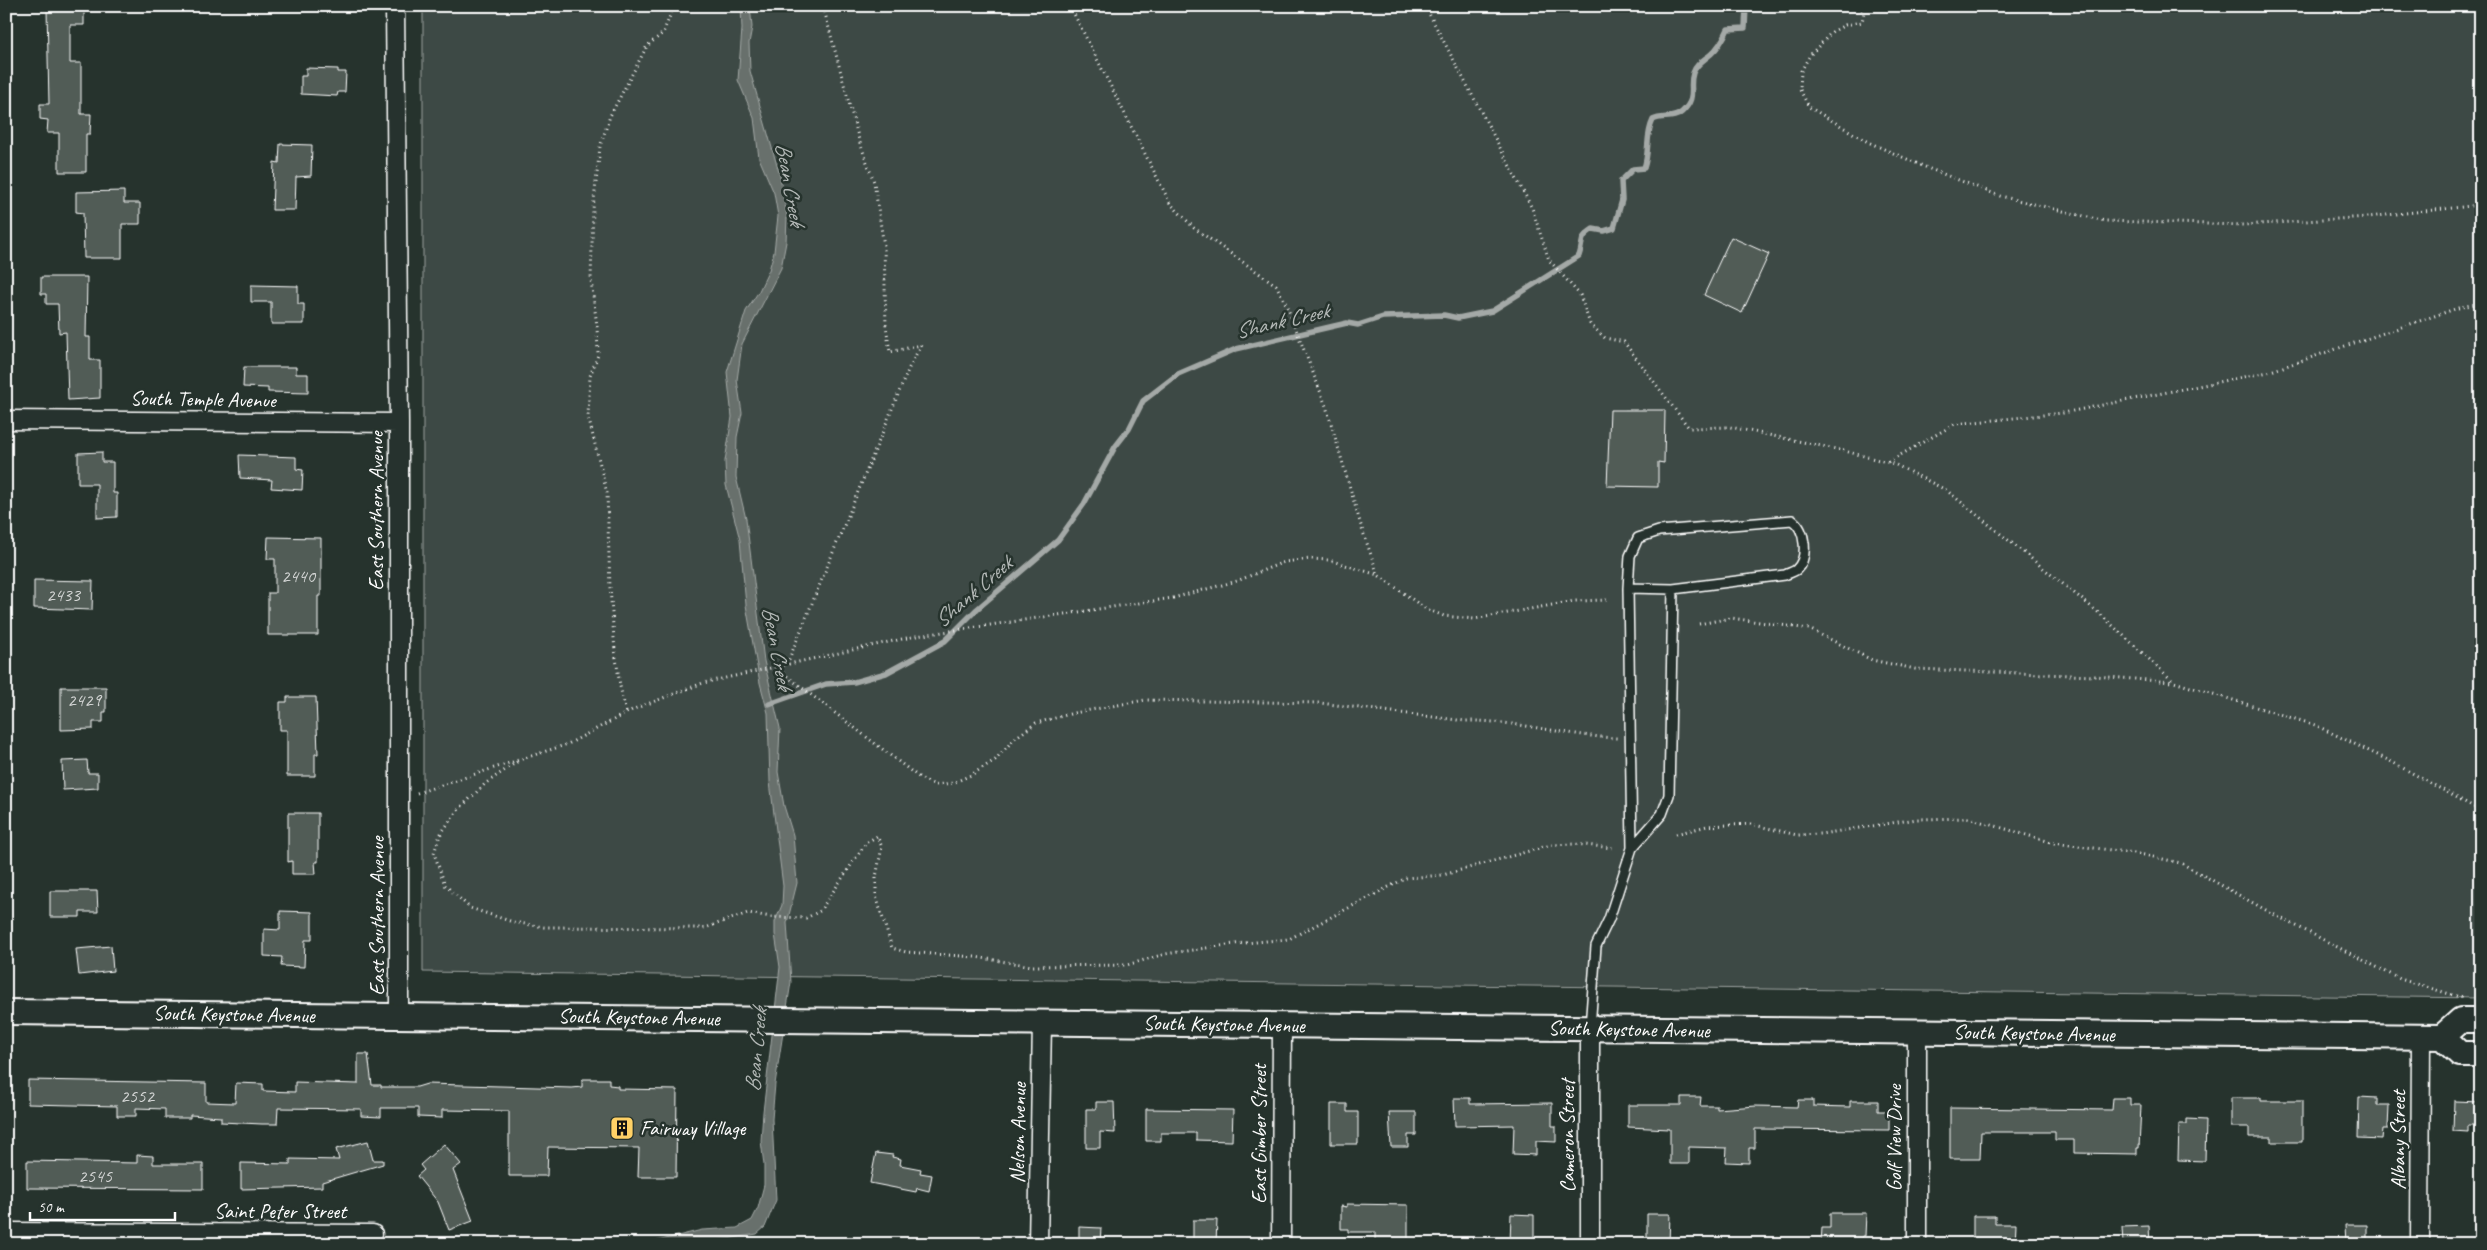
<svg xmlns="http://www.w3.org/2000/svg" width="2487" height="1250" viewBox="0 0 2487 1250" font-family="Caveat,sans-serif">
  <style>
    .green { fill: #3e4944; stroke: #9ea4a2 }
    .water { fill: #67706c; stroke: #a4a9a7 }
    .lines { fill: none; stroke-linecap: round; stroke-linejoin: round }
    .stream { stroke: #a4a9a7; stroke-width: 5.5 }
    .building { fill: #515c57; stroke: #fff }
    .service-casing { stroke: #fff; stroke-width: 12 }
    .minor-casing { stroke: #fff; stroke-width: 21 }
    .secondary-casing { stroke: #fff; stroke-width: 28 }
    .path { stroke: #fff; stroke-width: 3; stroke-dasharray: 1 4; stroke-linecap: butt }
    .service { stroke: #26332d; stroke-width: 9 }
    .minor { stroke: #26332d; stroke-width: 18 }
    .secondary { stroke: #26332d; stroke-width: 24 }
    .labels { text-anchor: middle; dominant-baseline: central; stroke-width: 5; stroke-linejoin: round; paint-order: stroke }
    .number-label { font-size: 19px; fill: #d4d6d5 }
    .street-label { font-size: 21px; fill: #fff; stroke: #26332d }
    .poi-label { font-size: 21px; fill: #fff; stroke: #26332d; text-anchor: start }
    .water-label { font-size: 22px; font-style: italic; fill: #b3b8b6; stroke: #26332d }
  </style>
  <rect width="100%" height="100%" fill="#26332d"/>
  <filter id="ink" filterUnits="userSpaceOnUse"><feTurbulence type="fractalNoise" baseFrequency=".02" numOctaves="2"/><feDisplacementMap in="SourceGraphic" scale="10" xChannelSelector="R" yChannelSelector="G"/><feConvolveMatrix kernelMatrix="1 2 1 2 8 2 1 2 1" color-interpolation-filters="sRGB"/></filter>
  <g filter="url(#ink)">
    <path class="green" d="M423,6H2481V998L423,972Z"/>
    <path class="water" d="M741,6H750L752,27L749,43L750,71L780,176L787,216L786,242L781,268L742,344L737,380L742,413L737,437L736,477L746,519L764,661L780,728L778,772L784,806L793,835L797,883L787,923L791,982L775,1084L772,1119L776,1200L765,1227L757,1234L697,1244H645L702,1230L737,1228L752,1220L758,1208L764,1185V1165L761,1141L763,1112L780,967L775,934V922L782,905L783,886L770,782L768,713L760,683L746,605L740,540L726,485L725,461L732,417L727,372L746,311L759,291L769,270L774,252L778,216L774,193L759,158L754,118L738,80L742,29Z"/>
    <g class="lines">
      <path class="stream" d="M769,704L826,684L854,682L886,673L945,641L977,609L1058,540L1084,504L1115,447L1129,429L1143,401L1178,374L1236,349L1334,326L1347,323L1358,325L1383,317L1444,315L1458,318L1492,311L1579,256C1584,241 1578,239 1593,229L1604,231L1614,228L1622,200L1621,181L1633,169L1644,168C1650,151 1645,136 1653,120C1662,115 1674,120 1682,112C1698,97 1688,88 1693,73C1696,64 1704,60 1711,54C1719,47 1724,38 1728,29L1745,28L1746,6"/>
    </g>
    <path class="building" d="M47,9H84V25H70V63H81V114H91L90,134H86V172H59V133H47L48,120L40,119V104H49Z
      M306,68L338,69V72H346L345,92H338L337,96L301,94V76H306Z
      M280,144L312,145L311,176L296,177L295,210H272L274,162L279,163Z
      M124,191V203H140V224H122V258H84L83,213L76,212V192Z
      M1731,237L1769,254L1742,313L1704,295Z
      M41,277H87L86,337H90V360H100V398L68,400L66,332L59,333L58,304H46V294H41Z
      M251,285L298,286V304H304V324H271V302H251Z
      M244,367H296V374H308V393L268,392V388L243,387Z
      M1610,410H1665L1664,463L1658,462V487L1607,486Z
      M102,452V462H113V493H117V517L97,518V484H78V453Z
      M239,455L296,457V469L303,470L302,490L271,488L272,480L240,478Z
      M268,537L321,538V596H318V635H268V593H275V559H267Z
      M34,580L93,581L92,610L34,608Z
      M61,687H106V712H103V722H93V729L61,730Z
      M287,697H316L318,754H315V776H287V730H280V702H287Z
      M87,760L88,773H98V788L63,790L62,761Z
      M288,813H318V862H315L316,874H292V861L288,862Z
      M50,891H97L98,912H80V917H50Z
      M280,911L312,912V940H305L304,967L281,966L282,957L264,956V929L280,930Z
      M111,946L113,971L79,975L76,949Z
      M358,1054H368L372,1085H381V1087H417L427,1084L572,1088L582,1087V1079H609V1085L618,1086V1089L677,1090L676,1177H638L639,1148L548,1147L547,1176H509V1111L442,1110V1118L418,1117V1108H381V1117L361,1116V1109L278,1108L277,1124H262L221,1122V1117L190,1115V1118H165V1109L136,1108V1116H117V1106L28,1104V1080L206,1083V1102L235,1103L236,1083L263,1084V1091L295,1092V1082L358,1084Z
      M1681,1097H1701L1700,1106H1717V1109L1756,1106L1797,1107L1798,1100H1813V1106L1850,1107V1101H1878V1111H1889V1130L1755,1129V1148H1749V1163L1726,1162L1727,1148L1689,1147V1164H1670V1129L1628,1127V1105H1681Z
      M2359,1097L2377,1098V1105H2389L2388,1129H2383L2382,1139L2358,1138Z
      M1454,1098H1470V1104L1552,1103V1126H1556V1142L1536,1141V1155L1513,1154L1514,1125L1455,1126Z
      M2113,1098H2130V1105H2141L2139,1148H2137V1154L2074,1153V1140H2055V1132H1981L1980,1159H1950V1108L2112,1110Z
      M2231,1098H2261V1101H2302V1142H2272V1137H2249V1127H2231Z
      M2454,1101L2481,1102L2480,1125H2468V1132L2453,1131Z
      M1096,1102H1114L1115,1133L1100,1132V1148H1086V1109H1096Z
      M1331,1104H1347V1112H1358V1144H1331Z
      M1146,1109L1233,1110L1232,1141L1196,1140V1133H1161V1141H1146Z
      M1389,1112H1416V1135H1408V1147H1391Z
      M2187,1119L2206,1120L2205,1161L2178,1160L2179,1124H2187Z
      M368,1141L373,1160H383V1164L322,1182V1187L241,1189V1163L290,1164V1159L339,1160L336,1149Z
      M444,1144L461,1164L453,1170L473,1221L449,1230L438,1202L417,1176L424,1170L420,1165Z
      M876,1153L893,1155L892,1157L901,1159L900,1165L921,1169L920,1173L932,1175L929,1191L917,1188L916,1192L870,1183Z
      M137,1155L153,1156V1164H203V1189L27,1188V1161L137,1163Z
      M1347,1204L1408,1205V1244H1375V1232H1348V1229H1341V1206L1347,1207Z
      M1830,1213H1866L1865,1236H1862V1244H1821L1822,1228H1830Z
      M1511,1214L1534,1215V1244H1510Z
      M1647,1214H1670L1669,1244H1647Z
      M1973,1216H1995V1224H2016L2015,1244H1973Z
      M1193,1220H1217L1216,1244H1193Z
      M2345,1225H2367V1244H2346Z
      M2149,1226L2150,1244H2123L2122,1227Z
      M1079,1227L1101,1228L1100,1244H1079Z"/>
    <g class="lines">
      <g class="service-casing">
        <path id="service" d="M1628,588L1673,589
          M1590,1028L1596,946L1609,919L1632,848L1628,588L1630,556L1638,538L1659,531L1792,520C1806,529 1809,558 1796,570C1793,572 1789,573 1785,575L1673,589L1669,795L1662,814L1632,848"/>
      </g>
      <g class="minor-casing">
        <path id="minor" d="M395,6L399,423V1015
          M6,420L399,423
          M6,1232L373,1234
          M1038,1244L1042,1022
          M1281,1244L1282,1025
          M1590,1244V1028
          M1917,1244V1032
          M2420,1244L2421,1037"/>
      </g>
      <g class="secondary-casing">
        <path id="secondary" d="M6,1012L2442,1037L2461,1020H2481
          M2442,1037L2460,1054H2481"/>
      </g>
      <path class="path" d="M1070,6L1170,203L1194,228L1276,285L1286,304L1326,406L1362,529L1378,575
        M1425,6L1532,208L1549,260L1580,295L1590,324L1605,338L1624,342L1689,428L1730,427L1841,450L1894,464L1946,490L2099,613L2174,682L2315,725L2392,762L2481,811
        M1858,6L1864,12L1862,22L1845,25L1832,32L1810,55L1801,71L1800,90L1809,107L1868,142L1930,169L2000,196L2105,221L2243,225L2368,217L2481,205
        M1888,462L1955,424L2063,413L2268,372L2461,307L2481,303
        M1699,624L1731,618L1809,629L1872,660L1915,669L2095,676L2173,682
        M787,664L909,368L921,345L890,352L886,326L884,246L874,182L859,140L823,6
        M775,667L920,778L935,785L953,783L971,775L995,760L1015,738L1036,723L1074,713L1145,700L1320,703L1465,721C1516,720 1565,736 1617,738
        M626,712L620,686L615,651L610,588L607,493L588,416L590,376L598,355L597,326L591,280L593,209L600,147L610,116L647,46L663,33L674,6
        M517,762L486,783L456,812L440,835L434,853L445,885L470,908L513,922L544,927L705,928L748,913L771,917L806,918L820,911L866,843L877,836L882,847L876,877V896L892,948L906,952L975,957L1032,966L1127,965L1165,954L1234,944L1289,939L1406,878L1443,875L1551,845L1575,844L1613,848
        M417,793L568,744L634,709L703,683L916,636L1173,598L1237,581L1284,562L1311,559L1329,560L1378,575L1426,609L1444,616L1474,619L1575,601L1607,600
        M1676,834L1707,826L1750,824L1797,835L1821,834L1917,819L1968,818L2054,843L2135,853L2181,863L2273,914L2400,979L2463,998"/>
      <use href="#service" class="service"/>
      <use href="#minor" class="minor"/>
      <use href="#secondary" class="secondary"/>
    </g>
  </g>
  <defs>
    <g id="building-square" transform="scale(1.25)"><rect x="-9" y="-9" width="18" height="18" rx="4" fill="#ffd166" stroke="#26332d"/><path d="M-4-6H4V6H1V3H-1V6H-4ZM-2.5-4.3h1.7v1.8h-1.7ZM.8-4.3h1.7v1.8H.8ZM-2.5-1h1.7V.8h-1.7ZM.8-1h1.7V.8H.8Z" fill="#111"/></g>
  </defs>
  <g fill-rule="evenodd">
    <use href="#building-square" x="622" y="1128"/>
  </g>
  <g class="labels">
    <g class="number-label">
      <text x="298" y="576">2440</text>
      <text x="63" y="595">2433</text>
      <text x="84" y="700">2429</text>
      <text x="137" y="1096">2552</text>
      <text x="95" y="1176">2545</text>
    </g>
    <g class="street-label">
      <text transform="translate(203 399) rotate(1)">South Temple Avenue</text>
      <text transform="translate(376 511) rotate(-90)">East Southern Avenue</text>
      <text transform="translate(377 916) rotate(-90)">East Southern Avenue</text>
      <text transform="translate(234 1014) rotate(1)">South Keystone Avenue</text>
      <text transform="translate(639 1017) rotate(1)">South Keystone Avenue</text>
      <text transform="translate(1224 1024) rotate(1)">South Keystone Avenue</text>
      <text transform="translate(1629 1029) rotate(1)">South Keystone Avenue</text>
      <text transform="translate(2034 1033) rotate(1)">South Keystone Avenue</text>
      <text transform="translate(1018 1133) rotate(-89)">Nelson Avenue</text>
      <text transform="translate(1259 1134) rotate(-90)">East Gimber Street</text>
      <text transform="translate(1567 1136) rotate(-90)">Cameron Street</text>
      <text transform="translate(1894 1138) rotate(-90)">Golf View Drive</text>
      <text transform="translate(2398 1140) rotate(-90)">Albany Street</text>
      <text x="280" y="1211">Saint Peter Street</text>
    </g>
    <g class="poi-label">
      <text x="640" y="1128">Fairway Village</text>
    </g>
    <g class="water-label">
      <text transform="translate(790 184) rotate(80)">Bean Creek</text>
      <text transform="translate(1282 321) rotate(-13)">Shank Creek</text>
      <text transform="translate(973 592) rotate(-41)">Shank Creek</text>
      <text transform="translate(777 648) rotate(79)">Bean Creek</text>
      <text transform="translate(756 1050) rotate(-85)">Bean Creek</text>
    </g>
  </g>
  <rect width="2487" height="1250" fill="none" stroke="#26332d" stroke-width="25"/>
  <rect x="12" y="12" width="2462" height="1225" fill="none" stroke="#fff" stroke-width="2" filter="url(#ink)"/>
  <path d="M30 1212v8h145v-8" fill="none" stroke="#ffffff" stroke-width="2.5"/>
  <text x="38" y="1212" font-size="15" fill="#ffffff" stroke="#26332d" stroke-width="4" paint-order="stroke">50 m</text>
</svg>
